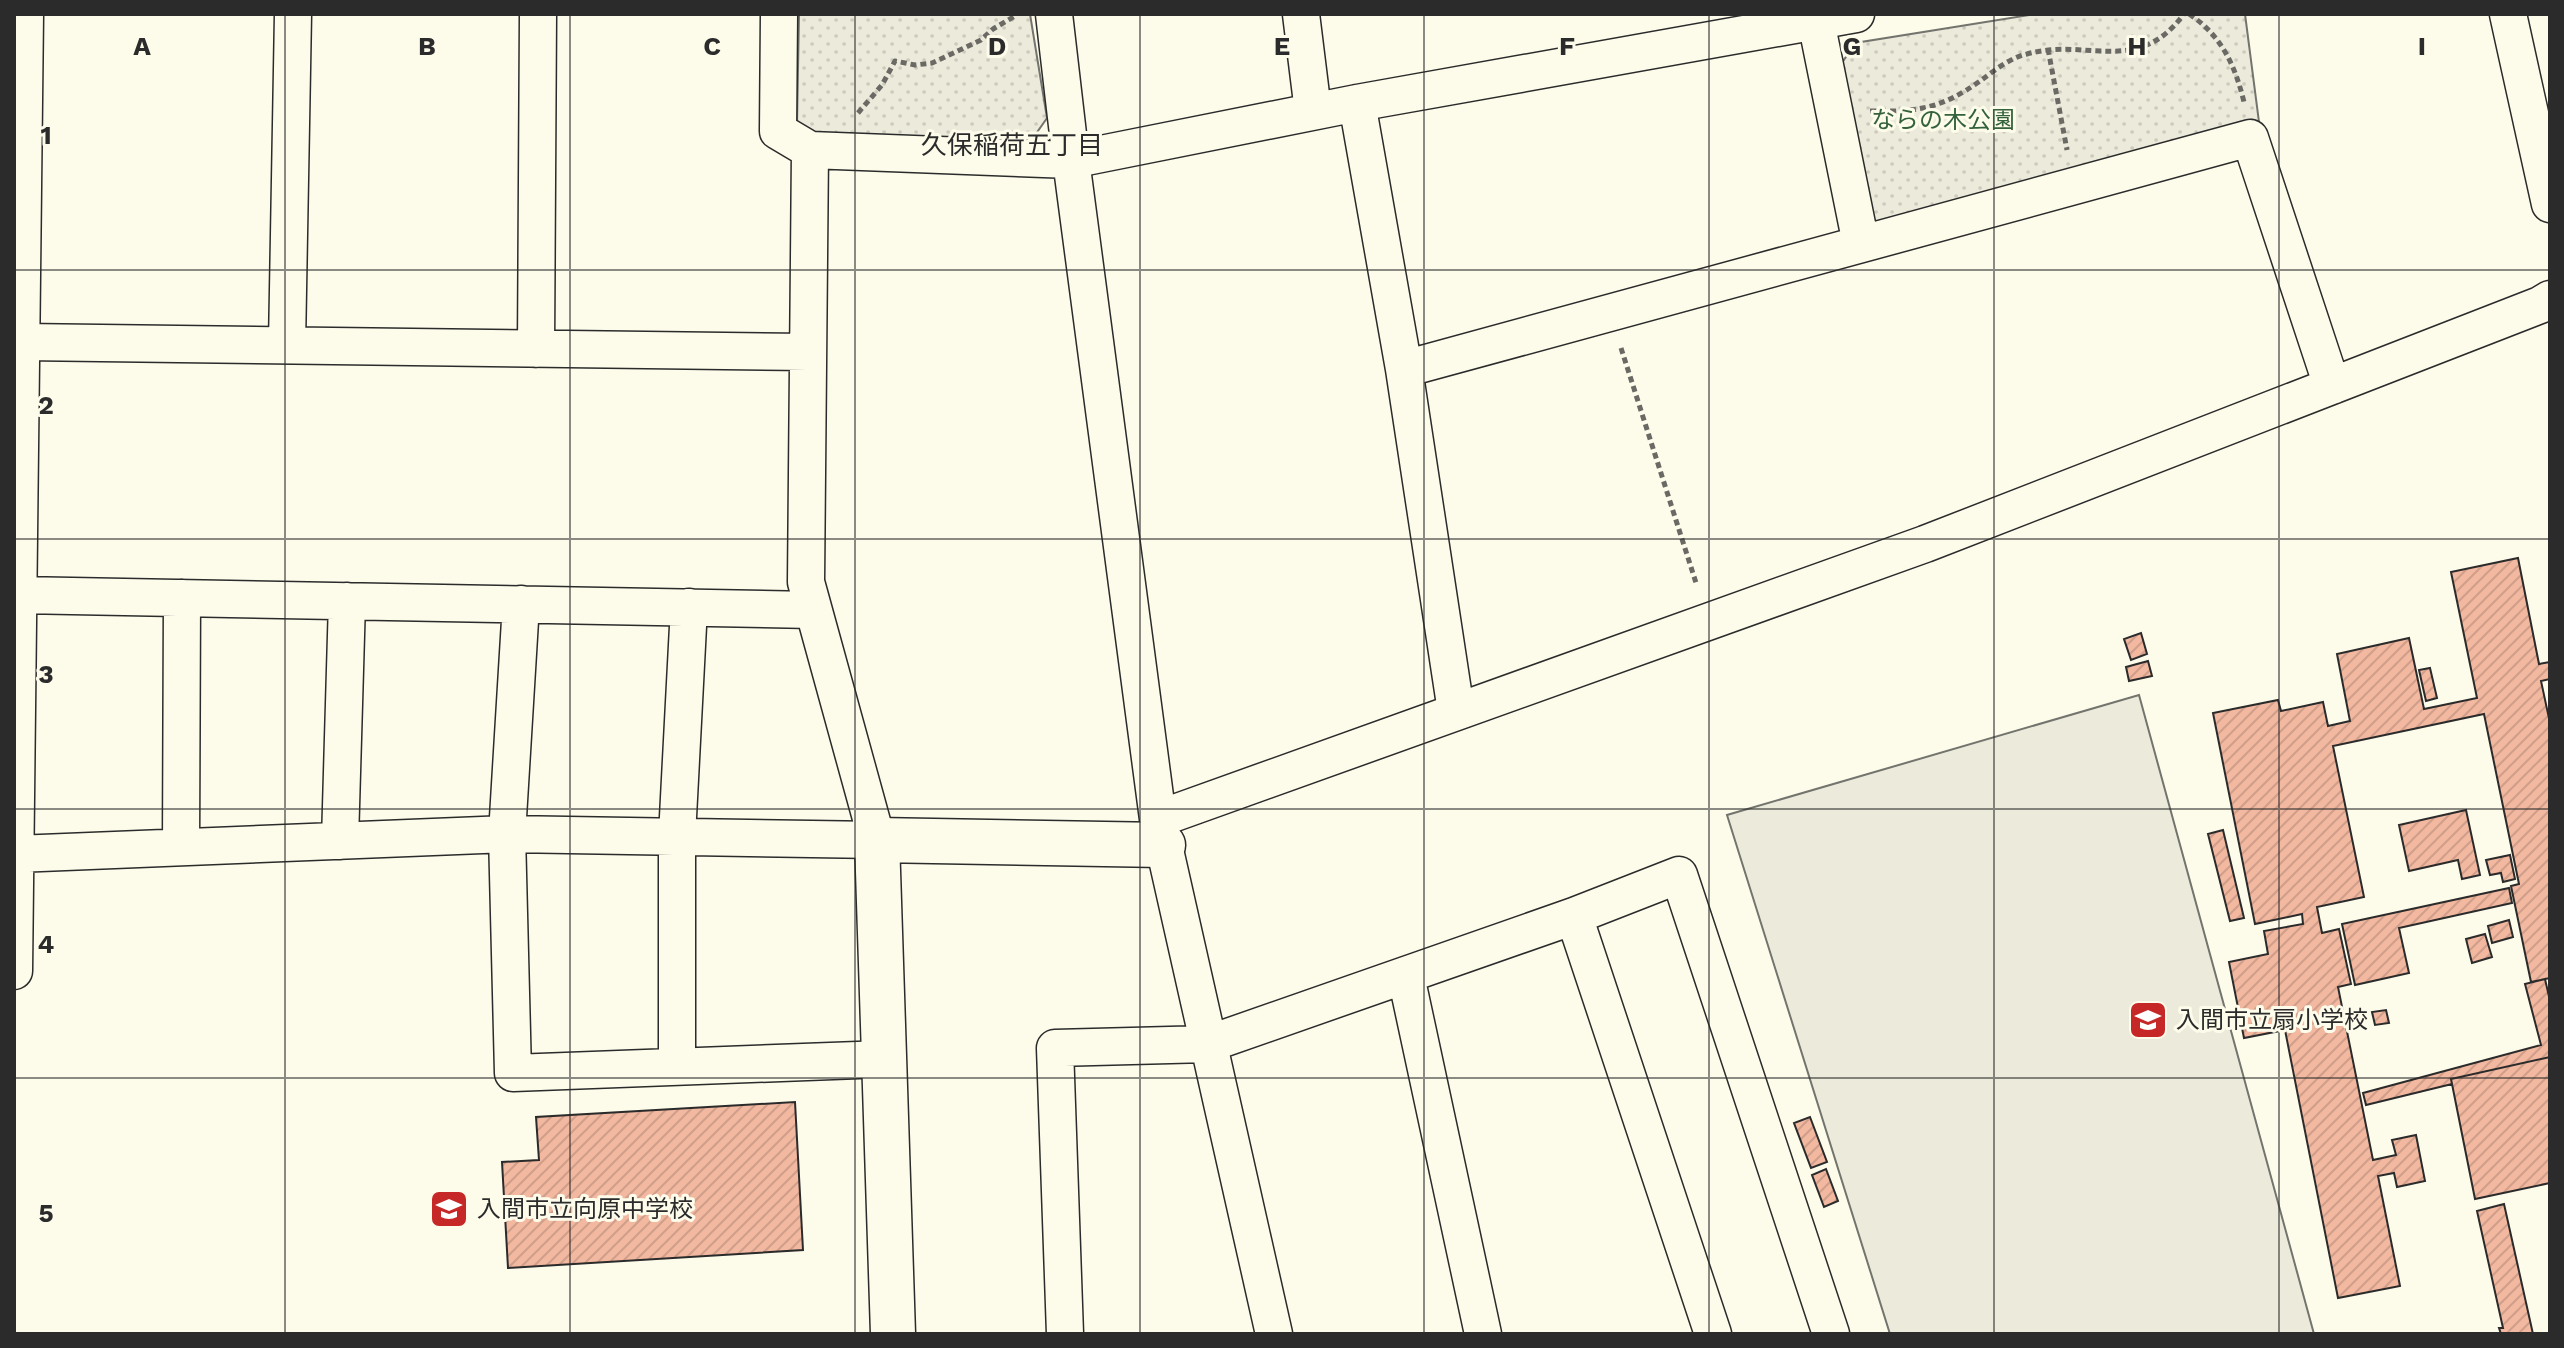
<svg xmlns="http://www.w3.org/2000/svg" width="2564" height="1348" viewBox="0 0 2564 1348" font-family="'Work Sans','Noto Sans JP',sans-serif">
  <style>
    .park { fill: url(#park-dots); stroke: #74746e; stroke-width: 2 }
    .garden { fill: #ecebdb; stroke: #74746e; stroke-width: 2 }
    .building { fill: url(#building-hatch); stroke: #2b2b2b; stroke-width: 2 }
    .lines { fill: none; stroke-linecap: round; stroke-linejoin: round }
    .minor-casing { stroke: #2b2b2b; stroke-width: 39 }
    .tertiary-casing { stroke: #2b2b2b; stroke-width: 47 }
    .path { stroke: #6a6964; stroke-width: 5; stroke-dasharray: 6 4; stroke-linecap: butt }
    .minor { stroke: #fdfbea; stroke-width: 36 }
    .tertiary { stroke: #fdfbea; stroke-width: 44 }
    .grid { fill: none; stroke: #2b2b2b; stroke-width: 2; stroke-opacity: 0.55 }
    .labels { text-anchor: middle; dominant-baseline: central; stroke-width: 6; stroke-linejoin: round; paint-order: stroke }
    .park-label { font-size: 24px; fill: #34623c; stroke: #fdfbea }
    .poi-label { font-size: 24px; fill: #2b2b2b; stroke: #fdfbea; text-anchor: start }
    .neighbourhood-label { font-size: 26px; fill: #2b2b2b; stroke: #fdfbea }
    .grid-label { font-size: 26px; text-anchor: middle; font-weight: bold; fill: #2b2b2b; stroke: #fdfbea; stroke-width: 6; stroke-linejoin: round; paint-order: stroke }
  </style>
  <defs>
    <pattern id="park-dots" width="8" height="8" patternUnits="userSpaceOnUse" patternTransform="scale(2)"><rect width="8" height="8" fill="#ecebdb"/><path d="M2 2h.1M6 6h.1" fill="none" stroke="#cbcabc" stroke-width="1.8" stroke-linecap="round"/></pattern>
    <pattern id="building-hatch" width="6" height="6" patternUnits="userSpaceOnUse" patternTransform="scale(2)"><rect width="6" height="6" fill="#f2b8a0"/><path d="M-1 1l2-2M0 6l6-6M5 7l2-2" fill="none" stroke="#d09e8a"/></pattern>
  </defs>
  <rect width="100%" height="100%" fill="#fdfbea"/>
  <path class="park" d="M799,14H1030L1047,118L1033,138L816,136L797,124Z
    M2036,14H2245L2259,122L2083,176L1881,230L1866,219L1840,66L1855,43Z"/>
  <path class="garden" d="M2139,695L2314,1334H1890L1727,815Z"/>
  <path class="building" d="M2518,558L2539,664L2550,662V679L2541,681L2550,723V978L2531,982L2511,886L2519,884L2484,714L2333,746L2364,897L2317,907L2322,933L2339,929L2351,984L2338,987L2373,1160L2396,1155L2392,1140L2416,1135L2425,1181L2397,1187L2394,1173L2378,1176L2400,1286L2338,1298L2285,1030L2244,1038L2229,962L2268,954L2264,931L2303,924L2302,914L2255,924L2213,713L2278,700L2281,711L2323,702L2328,726L2350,721L2337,654L2409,638L2424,709L2477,698L2451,572Z
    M2141,633L2147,654L2131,660L2124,639Z
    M2148,661L2152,676L2129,681L2126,667Z
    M2430,668L2437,698L2426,701L2419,670Z
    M2466,810L2480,875L2462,879L2458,860L2409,871L2399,825Z
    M2223,830L2244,918L2230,921L2208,834Z
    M2510,855L2515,879L2503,882L2501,873L2490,875L2486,860Z
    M2509,888L2512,903L2399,928L2409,973L2355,985L2342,924Z
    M2509,920L2513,937L2492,943L2488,926Z
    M2485,934L2492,957L2472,963L2466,939Z
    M2545,979L2550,1001V1057L2451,1079L2452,1084L2366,1105L2363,1093L2541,1045L2525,984Z
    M2386,1010L2389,1023L2375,1025L2372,1012Z
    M2550,1057V1183L2475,1199L2451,1079Z
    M795,1102L803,1250L508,1268L502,1162L539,1160L536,1117Z
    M1810,1117L1827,1162L1811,1168L1794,1123Z
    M1826,1169L1838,1201L1824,1207L1812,1175Z
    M2504,1204L2533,1334H2501L2499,1328H2503L2477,1211Z"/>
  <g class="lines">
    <g class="minor-casing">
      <path id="minor" d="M779,14L778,131L810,150L1071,160L1054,14
        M1301,14L1313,111
        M2508,14L2550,204
        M1816,21L1861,244
        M1357,103L1404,369L1456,711
        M23,342L808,352
        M287,345L293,14
        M536,349L538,14
        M1404,369L2250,138L2332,386
        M19,595L813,610
        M521,604L507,834L513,1073L885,1059
        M1158,819L1925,544L2540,305L2550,299
        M340,841L347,601
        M181,847L182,598
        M16,854L507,834L877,840L806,582L810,150
        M1574,916L1713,1334
        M14,971L25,14
        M1406,976L1483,1334
        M677,1066V836L689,607
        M1065,1334L1055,1048L1208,1044L1574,916L1679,875L1831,1334
        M1274,1334L1158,819L1071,160L1357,103L1856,14"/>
    </g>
    <g class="tertiary-casing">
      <path id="tertiary" d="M893,1334L877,840L1163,845"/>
    </g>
    <path class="path" d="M2189,14C2221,35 2235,65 2244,102
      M2048,49L2067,150
      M1870,111C1917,112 1941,109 1980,81C1994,71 2009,58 2027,54C2087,37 2137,77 2184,14
      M858,113L882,85L895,61L915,65L932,63L981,40L993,29L1015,16
      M1621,348L1697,586"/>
    <use href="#minor" class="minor"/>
    <use href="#tertiary" class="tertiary"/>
  </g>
  <path class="grid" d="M285,14V1334M570,14V1334M855,14V1334M1140,14V1334M1424,14V1334M1709,14V1334M1994,14V1334M2279,14V1334M14,270H2550M14,539H2550M14,809H2550M14,1078H2550"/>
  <defs>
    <g id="school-square" transform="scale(2)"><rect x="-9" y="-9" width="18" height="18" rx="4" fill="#c62828" stroke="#fdfbea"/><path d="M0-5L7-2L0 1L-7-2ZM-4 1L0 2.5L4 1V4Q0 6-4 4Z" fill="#fff"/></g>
  </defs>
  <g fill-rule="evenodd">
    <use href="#school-square" x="2148" y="1020"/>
    <use href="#school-square" x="449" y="1209"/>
  </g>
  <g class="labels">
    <g class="park-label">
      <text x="1943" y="120">ならの木公園</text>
    </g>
    <g class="poi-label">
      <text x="2176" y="1020">入間市立扇小学校</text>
      <text x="477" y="1209">入間市立向原中学校</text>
    </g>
    <g class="neighbourhood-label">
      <text x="1012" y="145">久保稲荷五丁目</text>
    </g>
  </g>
  <g class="grid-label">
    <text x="142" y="55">A</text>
    <text x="427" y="55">B</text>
    <text x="712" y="55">C</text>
    <text x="997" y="55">D</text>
    <text x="1282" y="55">E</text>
    <text x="1567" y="55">F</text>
    <text x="1852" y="55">G</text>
    <text x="2137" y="55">H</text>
    <text x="2422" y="55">I</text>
    <text x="46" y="144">1</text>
    <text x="46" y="414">2</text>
    <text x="46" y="683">3</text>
    <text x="46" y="953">4</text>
    <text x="46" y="1222">5</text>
  </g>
  <rect width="2564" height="1348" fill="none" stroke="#2b2b2b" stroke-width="32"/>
</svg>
